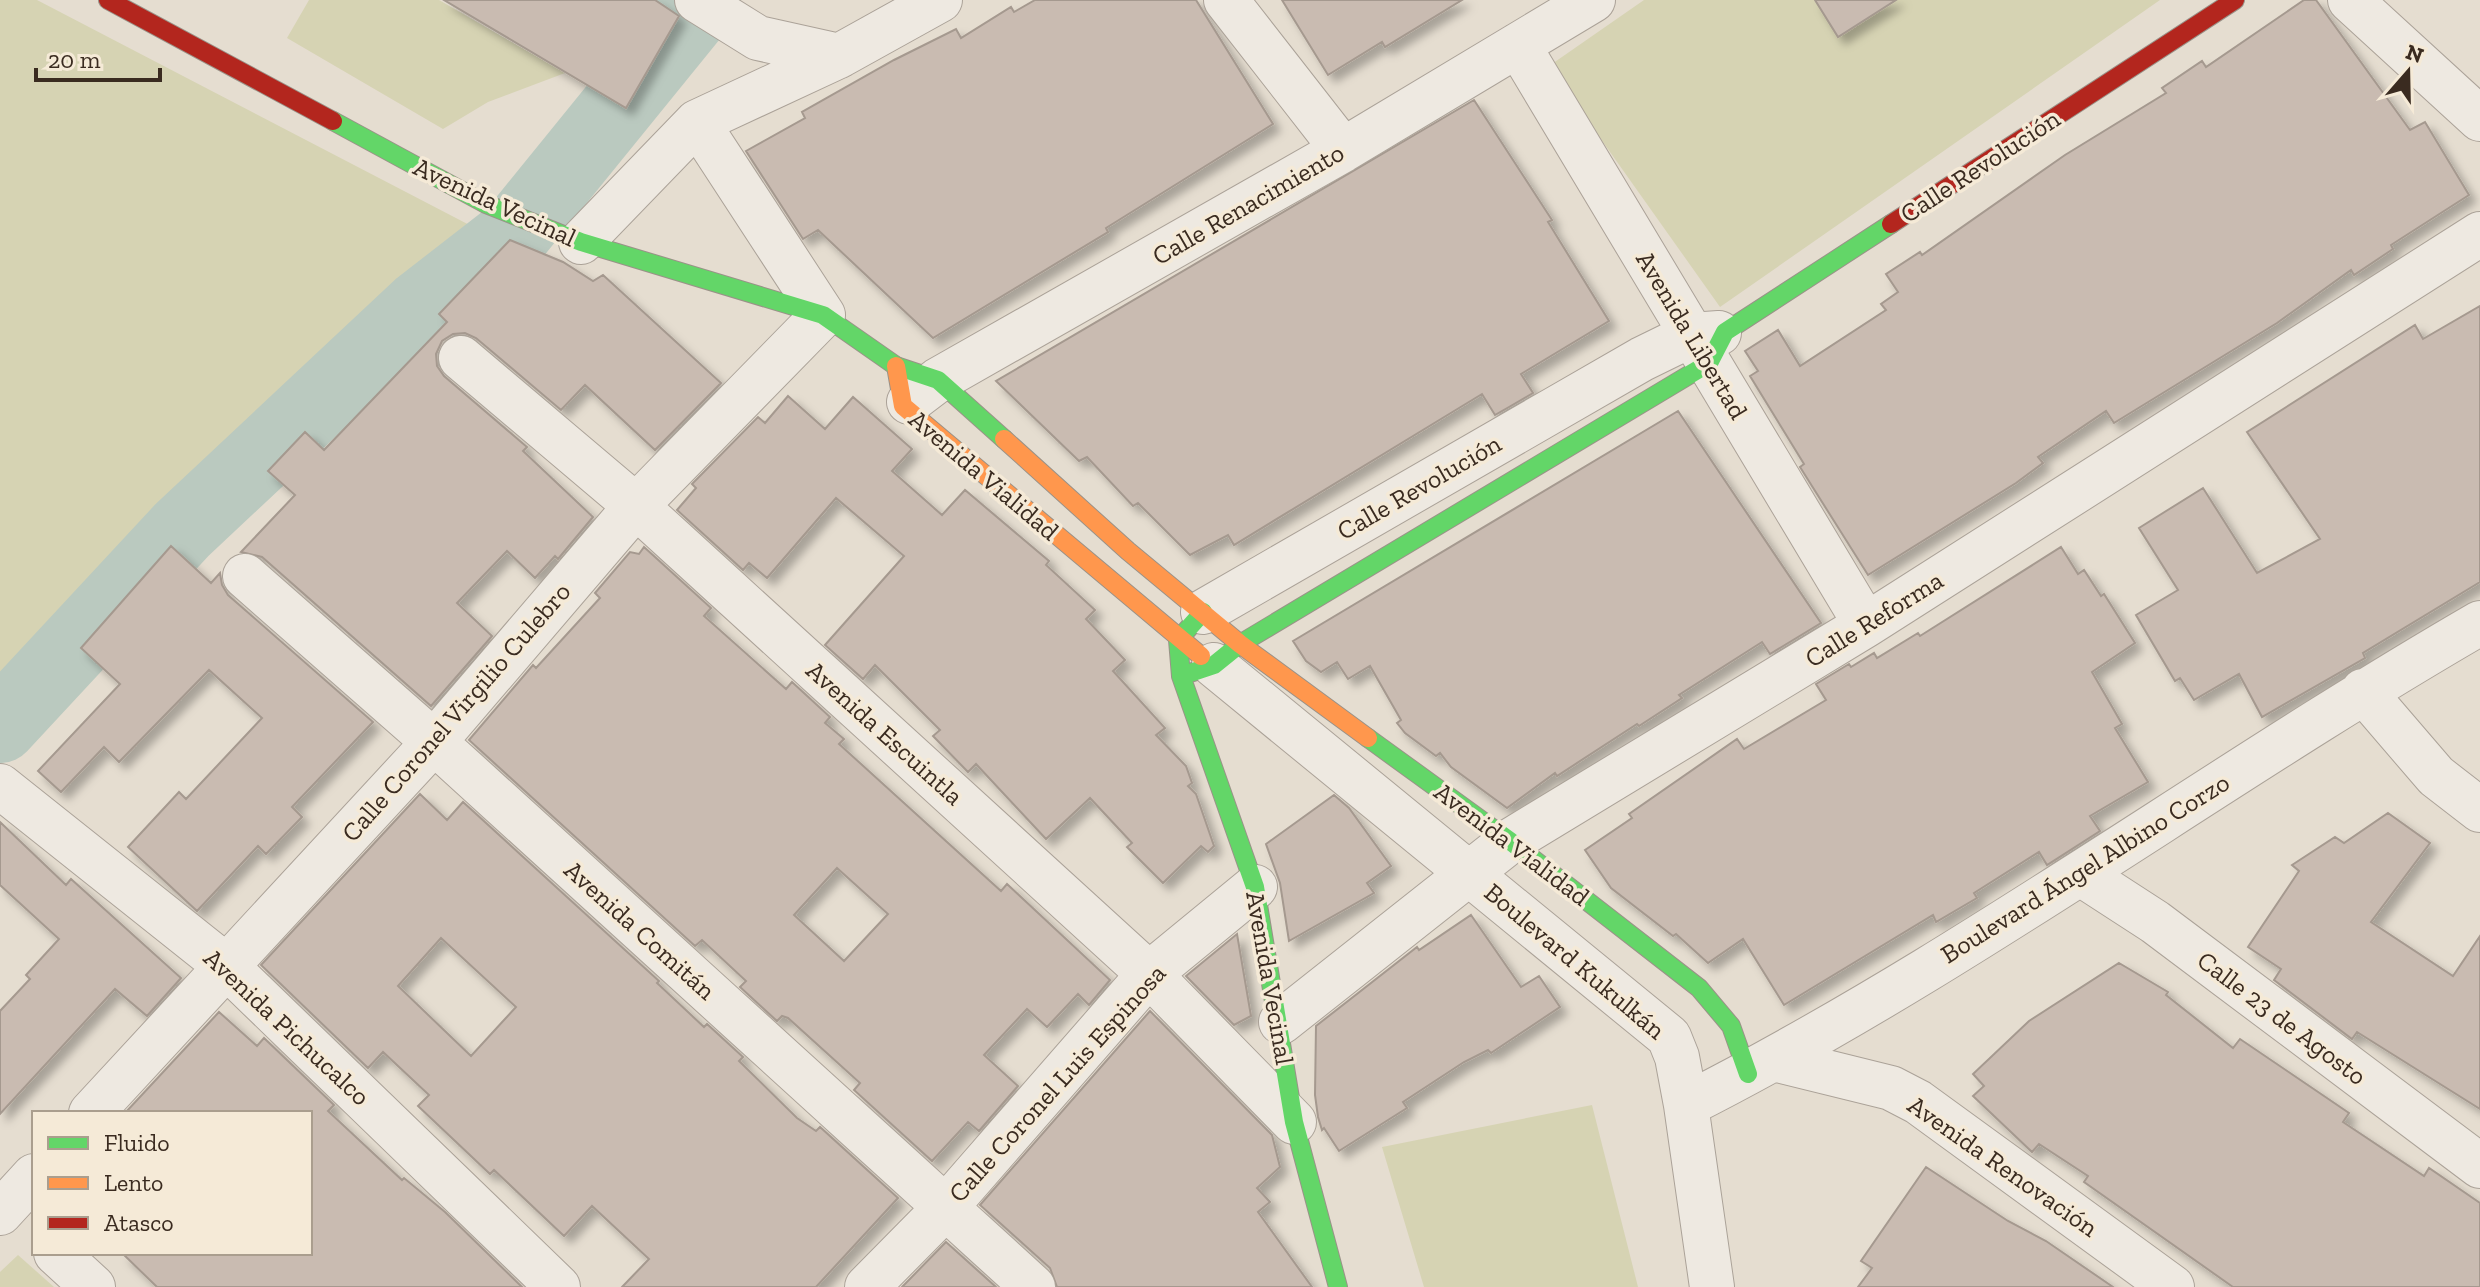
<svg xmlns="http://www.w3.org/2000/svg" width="2480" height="1287" viewBox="0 0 2480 1287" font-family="'Zilla Slab',serif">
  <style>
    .green { fill: #d6d3b3 }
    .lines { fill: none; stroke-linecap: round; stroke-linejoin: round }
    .river { stroke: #bac9bf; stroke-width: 74 }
    .building { fill: #c9bbb1; stroke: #a5998f; stroke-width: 2; fill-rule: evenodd; filter: url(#shadow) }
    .street-casing { stroke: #aba298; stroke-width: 46 }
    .fast-casing { stroke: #9a9288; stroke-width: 20 }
    .slow-casing { stroke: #9a9288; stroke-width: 20 }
    .jam-casing { stroke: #9a9288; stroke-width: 20 }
    .street { stroke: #eee9e1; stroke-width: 44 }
    .fast { stroke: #63d668; stroke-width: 18 }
    .slow { stroke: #ff974d; stroke-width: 18 }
    .jam { stroke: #b3261e; stroke-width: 18 }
    .labels { text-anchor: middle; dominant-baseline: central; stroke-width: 7; stroke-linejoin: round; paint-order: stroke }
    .street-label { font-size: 26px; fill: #3a2b20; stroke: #f5ead7 }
  </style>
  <defs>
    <filter id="shadow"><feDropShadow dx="7" dy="7" stdDeviation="4" flood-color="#0004"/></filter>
  </defs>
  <rect width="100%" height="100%" fill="#e5ddd0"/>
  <path class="green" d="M0,0H37L479,230L0,710Z
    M309,0H439L565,73L488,102L443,129L287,38Z
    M1644,0H2160L1720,307L1549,66Z
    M1592,1105L1638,1287H1424L1382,1147Z
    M18,1255L54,1287H0V1272Z"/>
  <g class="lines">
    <path class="river" d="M0,726L182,530L420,307L514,234L704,0"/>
  </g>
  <path class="building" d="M444,0H655L679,16L626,108Z
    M1035,0H1196L1273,124L1106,228L1108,232L933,338L818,230L803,239L746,151L805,118L802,112L894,60L956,29L961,38L1011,7L1014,12Z
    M1282,0H1462L1385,47L1382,42L1328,75Z
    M1815,0H1896L1838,37Z
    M2304,0H2316L2410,130L2425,122L2469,195L2391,245L2393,249L2354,275L2351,270L2277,323L2114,423L2106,411L2038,457L2043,463L2016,483L1868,575L1800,467L1804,464L1750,376L1758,371L1745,351L1778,330L1800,366L1886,310L1881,304L1898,292L1886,274L1920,252L1922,255L2065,155L2166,93L2162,88L2202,61L2206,67Z
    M1474,100L1552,220L1548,222L1609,321L1521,374L1533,393L1509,407L1495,415L1482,394L1234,545L1228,535L1190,555L1138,503L1133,506L1087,457L1079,461L996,381Z
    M510,240L563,262L593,281L603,275L721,383L655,450L585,385L561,410L476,338L465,333L453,334L442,341L436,354L437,366L444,376L527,447L523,451L593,517L558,559L555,556L535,578L507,551L457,603L492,636L431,706L262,557L241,552L295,495L268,471L305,432L324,450L447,322L439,314Z
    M2480,306V582L2363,653L2365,658L2262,717L2239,674L2194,700L2180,678L2175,681L2136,615L2178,590L2139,528L2203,488L2257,573L2320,539L2247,432L2415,325L2423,339Z
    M788,396L825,429L853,397L912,449L892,471L942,515L965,490L1049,561L1046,565L1095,610L1086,619L1125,660L1113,671L1165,728L1156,735L1186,766L1192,783L1188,786L1196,794L1214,846L1208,852L1201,846L1163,883L1127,847L1132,843L1090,798L1046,839L976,764L968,772L933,736L940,730L875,665L863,679L825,645L904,556L836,498L767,578L749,563L743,570L677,510L696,488L692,484L758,417L765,423Z
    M1678,411L1821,623L1770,654L1762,642L1679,695L1682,698L1639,726L1637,724L1557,776L1555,773L1507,808L1451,767L1440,753L1436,756L1405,733L1397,723L1401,720L1370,666L1348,679L1337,662L1321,672L1306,661L1293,641Z
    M171,546L211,583L220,573L222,585L228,595L373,722L292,807L302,817L266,854L258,846L197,911L128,847L179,792L186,799L262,718L209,670L119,762L104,747L61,792L38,771L120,684L81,648Z
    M644,547L711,608L704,616L786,689L792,682L830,717L825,723L844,739L839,744L1001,891L1007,884L1110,980L1089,1005L1078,994L1047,1027L1027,1009L984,1055L1018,1086L979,1131L968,1122L932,1161L854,1090L860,1083L788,1018L782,1016L777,1021L740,987L746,981L702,940L695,946L469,740L533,665L536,668L600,598L595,593L630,552L639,554ZM837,868L888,914L844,961L794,915Z
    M2061,547L2078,574L2084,570L2101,596L2104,594L2135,643L2092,672L2122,724L2115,728L2148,782L2090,816L2100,831L2047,865L2039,852L1974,893L1977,898L1936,922L1933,915L1784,1005L1743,939L1708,963L1676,934L1673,936L1611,888L1585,850L1632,818L1629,814L1737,739L1744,749L1826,700L1816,684L1849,664L1851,667L1874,653L1877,658L1918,633L1920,636Z
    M420,794L447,820L463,802L659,981L657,983L704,1027L707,1024L743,1057L739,1061L797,1118L816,1131L820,1127L898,1198L816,1287H622L649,1259L592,1206L564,1236L494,1170L490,1174L418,1106L429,1095L383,1052L368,1068L261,965ZM441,938L516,1007L471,1056L398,986Z
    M1334,795L1349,808L1391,866L1367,883L1374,893L1289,941L1280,883L1266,844Z
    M2388,813L2430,843L2371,922L2453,976L2480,936V1109L2357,1032L2352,1039L2274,980L2281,969L2248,947L2299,871L2292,865L2335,837L2344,843Z
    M0,822L66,885L71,879L181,978L147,1016L115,989L0,1114V1011L30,979L26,975L59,939L0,885Z
    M1471,915L1521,987L1539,976L1560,1007L1491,1053L1488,1050L1464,1062L1403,1102L1407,1108L1339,1151L1324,1128L1322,1130L1318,1117L1315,1095L1316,1026L1417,947L1419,950Z
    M1237,934L1251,1016L1234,1025L1186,976Z
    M2119,963L2168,992L2166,995L2233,1048L2240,1039L2349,1113L2343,1122L2424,1176L2429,1168L2480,1203V1287H2233L2084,1182L2088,1176L2039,1144L2032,1152L1973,1096L1984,1086L1973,1074L2029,1021Z
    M1150,1011L1272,1135L1280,1167L1257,1188L1270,1202L1258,1212L1312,1287H1057L1050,1268L980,1205Z
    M219,1012L257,1046L264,1038L334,1105L328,1111L402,1180L404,1178L445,1212L522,1287H157L122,1253H310V1113H125Z
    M1926,1167L2008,1221L2046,1241L2113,1287H1858L1872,1268L1861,1261Z
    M946,1242L996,1287H902Z"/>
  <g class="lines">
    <g class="street-casing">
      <path id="street" d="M697,0L758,38L839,56
        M1226,0L1343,150
        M2350,0L2480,119
        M1518,45L1866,625
        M581,242L697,122L839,56L940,0
        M461,358L636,506L1149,974L1294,1122
        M909,402L938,380L1343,150L1593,0
        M245,576L434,742L1033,1287
        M1203,612L1642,359L1691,335L1719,333
        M1214,665L1669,1037L1677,1057L1686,1105L1712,1287
        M2363,691L2436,776L2480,810
        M0,786L226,966L558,1287
        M2081,874L2155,922L2480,1166
        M1281,1022L1510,841L1866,625L2480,234
        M1774,1059L1891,1088L1918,1102L2172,1287
        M1686,1105C1962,965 2212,778 2480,623
        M91,1113L434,742L636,506L823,315L697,122
        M0,1213L34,1176
        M56,1253L93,1287
        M867,1287L945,1208L1149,974L1255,887"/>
    </g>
    <g class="fast-casing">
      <path id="fast" d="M333,121L486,204L581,242L823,315L896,366L938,380L1004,439
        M1203,612L1178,640L1181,676L1255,887L1294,1122L1338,1287
        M1181,676L1214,665L1240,644L1709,363L1725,332L1891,224
        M1368,738L1510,841L1699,988L1731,1026L1748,1074"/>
    </g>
    <g class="slow-casing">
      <path id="slow" d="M896,366L903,406L1201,656
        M1004,439L1128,551L1240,644L1368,738"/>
    </g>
    <g class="jam-casing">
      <path id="jam" d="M108,0L333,121
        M1891,224L2235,0"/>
    </g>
    <use href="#street" class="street"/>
    <use href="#fast" class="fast"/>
    <use href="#slow" class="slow"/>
    <use href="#jam" class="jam"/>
  </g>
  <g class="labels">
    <g class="street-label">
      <text transform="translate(1980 166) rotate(-33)">Calle Revolución</text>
      <text transform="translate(495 202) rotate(25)">Avenida Vecinal</text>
      <text transform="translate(1248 204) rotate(-30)">Calle Renacimiento</text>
      <text transform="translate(1692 335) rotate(59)">Avenida Libertad</text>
      <text transform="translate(984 475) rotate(40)">Avenida Vialidad</text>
      <text transform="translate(1419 487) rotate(-30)">Calle Revolución</text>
      <text transform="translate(1874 619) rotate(-32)">Calle Reforma</text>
      <text transform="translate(456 712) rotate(-49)">Calle Coronel Virgilio Culebro</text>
      <text transform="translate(885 733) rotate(42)">Avenida Escuintla</text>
      <text transform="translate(1512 844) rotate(37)">Avenida Vialidad</text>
      <text transform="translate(2085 868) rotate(-32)">Boulevard Ángel Albino Corzo</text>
      <text transform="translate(640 930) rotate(42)">Avenida Comitán</text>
      <text transform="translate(1575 961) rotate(40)">Boulevard Kukulkán</text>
      <text transform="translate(1270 978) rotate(80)">Avenida Vecinal</text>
      <text transform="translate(2282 1018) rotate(37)">Calle 23 de Agosto</text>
      <text transform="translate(287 1027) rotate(43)">Avenida Pichucalco</text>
      <text transform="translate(1057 1083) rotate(-48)">Calle Coronel Luis Espinosa</text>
      <text transform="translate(2003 1166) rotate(35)">Avenida Renovación</text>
    </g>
  </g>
  <rect x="32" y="1111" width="280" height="144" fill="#f5ead7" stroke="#aa9e8e" stroke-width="2"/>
  <rect x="48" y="1137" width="40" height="12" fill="#63d668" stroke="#aa9e8e" stroke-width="2"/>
  <text x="104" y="1151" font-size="24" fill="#3a2b20">Fluido</text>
  <rect x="48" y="1177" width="40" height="12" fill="#ff974d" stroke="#aa9e8e" stroke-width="2"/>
  <text x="104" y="1191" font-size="24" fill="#3a2b20">Lento</text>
  <rect x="48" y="1217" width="40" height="12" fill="#b3261e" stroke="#aa9e8e" stroke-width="2"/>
  <text x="104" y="1231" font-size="24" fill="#3a2b20">Atasco</text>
  <g transform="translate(2408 72) rotate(20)" stroke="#f5ead7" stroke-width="6" paint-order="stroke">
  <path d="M0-6L14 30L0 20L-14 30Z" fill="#3a2b20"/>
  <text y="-12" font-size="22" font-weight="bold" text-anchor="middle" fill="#3a2b20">N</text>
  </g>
  <path d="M36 68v12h124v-12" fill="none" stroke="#3a2b20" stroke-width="4"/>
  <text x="48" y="68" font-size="24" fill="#3a2b20" stroke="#f5ead7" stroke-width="6" paint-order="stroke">20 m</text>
</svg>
